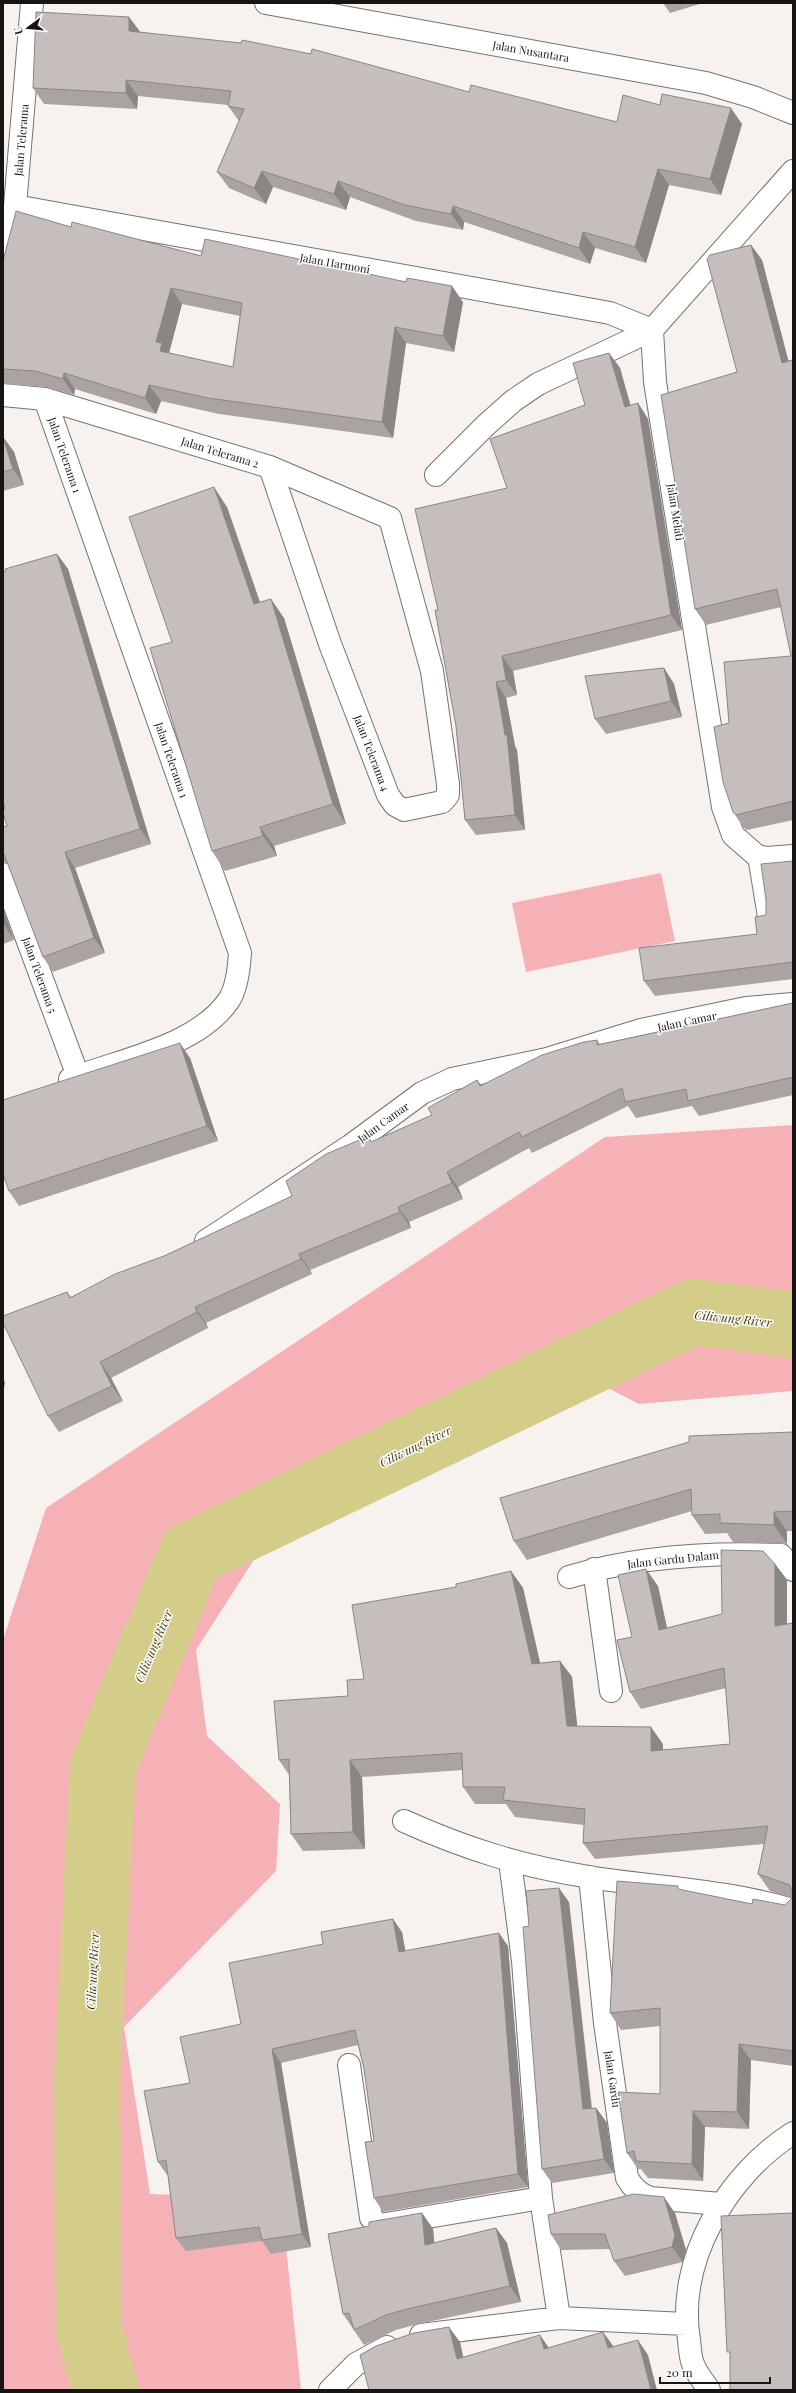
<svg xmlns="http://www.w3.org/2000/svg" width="796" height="2393" viewBox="0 0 796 2393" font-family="'Playfair Display',serif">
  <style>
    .green { fill: #f6b1b7 }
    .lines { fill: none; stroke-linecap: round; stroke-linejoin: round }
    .river { stroke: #d3cd89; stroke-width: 66 }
    .service-casing { stroke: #77726e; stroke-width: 20 }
    .minor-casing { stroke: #77726e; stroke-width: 24 }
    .secondary-casing { stroke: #77726e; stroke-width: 24 }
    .service { stroke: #fff; stroke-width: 18 }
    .minor { stroke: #fff; stroke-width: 22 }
    .secondary { stroke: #fff; stroke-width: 22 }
    .wall { fill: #aaa3a2; fill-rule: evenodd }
    .shaded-wall { fill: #8b8584 }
    .building { fill: #c6bebc; stroke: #8b8584; fill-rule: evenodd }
    .labels { text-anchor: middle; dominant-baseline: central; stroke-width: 3; stroke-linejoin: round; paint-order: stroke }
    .street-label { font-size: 11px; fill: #171513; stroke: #fff }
    .water-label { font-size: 12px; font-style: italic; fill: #403b03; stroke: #fff }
  </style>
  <rect width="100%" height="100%" fill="#f8f2ee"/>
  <path class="green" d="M661,873L675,941L526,972L512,903Z
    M793,1125V1391L639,1404L606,1387L459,1412L289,1505L196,1650L207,1736L280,1804L276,1871L124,2027L150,2194L281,2199L301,2390H3V1640L46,1508L605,1137Z"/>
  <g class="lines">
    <path class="river" d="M106,2390L88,2327L87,2075L103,1766L191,1554L693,1312L793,1325"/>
    <g class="service-casing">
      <path id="service" d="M757,856L767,917"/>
    </g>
    <g class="minor-casing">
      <path id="minor" d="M15,206L610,313L652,330
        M3,276L15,206L32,3
        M652,330L655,382L723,807L733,835L757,856L767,858L793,856
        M3,395L45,399L240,953C239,968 237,988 229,1000C198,1046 120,1060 70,1079
        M45,399L270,467L390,518L432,671L448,784V795L442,802L404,810L395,805L388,795L330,644L270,467
        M436,475L486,425L513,401L538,384L652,330L793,171
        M3,874L78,1076
        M206,1241L350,1146L422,1093L452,1079L547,1059L641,1030L746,1008L793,1004
        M594,1569L611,1691
        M569,1577C637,1556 710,1552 781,1555L793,1570
        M404,1821C466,1849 521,1866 589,1877C658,1888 726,1890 793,1910
        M510,1861L523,1961L541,2198L559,2318
        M590,1877L605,2023L627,2178C633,2188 639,2194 650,2198L721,2204
        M349,2065L371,2218L380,2225L541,2198
        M421,2335L559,2318L686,2324
        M330,2390L356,2364L387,2347
        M709,2390C704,2382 696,2373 693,2364C690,2357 690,2347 689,2340C676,2260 727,2175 793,2133"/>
    </g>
    <g class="secondary-casing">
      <path id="secondary" d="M266,3L706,83L753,97L793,113"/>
    </g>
    <use href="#service" class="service"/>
    <use href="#minor" class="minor"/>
    <use href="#secondary" class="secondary"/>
  </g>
  <path class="wall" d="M663,3H703L670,13Z
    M129,17L140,32L469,92L617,122L660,105L742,124L721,195L669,185L646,263L595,248L590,264L464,222L463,230L416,221L350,197L346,210L273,187L266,204L229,188L217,172L239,121L228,106V105L138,96L137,109L44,104L33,88Z
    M71,227L201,256L463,302L454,352L406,343L393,438L219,414L161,401L156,414L75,389L74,395L46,387L3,384V261ZM182,304L240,316L233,367L169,353Z
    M751,245L762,260L788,361L793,360V820L747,830L744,828L733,812L729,723L791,656L781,607L706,625L695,609L737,372Z
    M609,353L620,368L631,406L638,403L648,419L682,630L513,671L517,695L506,698L515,746L517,750L525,830L476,835L465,820L456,726L438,610L507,488L585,405Z
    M3,437L14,452L24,485L3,491Z
    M227,507L260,602L284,618L346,824L274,846L277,856L225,871L212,851L172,642Z
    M57,554L68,569L151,844L75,868L105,953L53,972L43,957L8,864L3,863V827L7,826L5,809Z
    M664,668L674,684L682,717L606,734L595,719Z
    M793,861V979L655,996L644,981L757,934L766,915Z
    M3,908L14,940L3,944Z
    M793,1003V1095L699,1116L692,1106L636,1118L628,1106L532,1153L529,1148L458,1187L463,1199L409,1222L411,1228L310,1270L312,1274L206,1323L208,1328L111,1378L123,1401L59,1432L48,1416L67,1292L71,1297L164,1256L292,1196L373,1141L432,1115L477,1080L481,1085L597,1040L600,1044Z
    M190,1058L218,1141L19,1206L9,1191Z
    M793,1432V1531H787V1544L733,1542L727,1533L705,1534L692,1515V1511L527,1560L514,1541Z
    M775,1564L787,1580V1624L793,1623V2066L751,2060L749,2129L705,2127L703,2181L648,2178L641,2169H638L627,2153L660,2094V2026L621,2030L610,2013L681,1890L752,1904L785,1905L792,1898L770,1891L758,1874L764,1844L595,1859L583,1843L584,1825L515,1817L506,1804H475L463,1787V1770L362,1777L365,1849L303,1851L291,1834L289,1775L279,1760L348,1696L364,1679L456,1587L511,1571L523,1588L540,1663L560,1661L572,1677L577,1726L663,1744V1750L730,1744L726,1688L641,1709L630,1692L632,1637L658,1586L667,1628L722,1614Z
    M569,1902L592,2108H596L607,2123L614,2173L552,2183L542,2169L529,1926Z
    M402,1932L405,1951L508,1946L528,2187L383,2212L374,2198V2141L364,2069L358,2045L281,2063L311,2247L271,2254L262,2241L186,2251L176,2238L168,2175H167L158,2162L190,2083L241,2024Z
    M422,2213L433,2229L434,2243L496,2228L507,2243L521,2302L418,2324L396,2330L364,2345L343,2314L369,2226Z
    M675,2213L686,2250L683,2262L625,2276L614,2261L610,2249L561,2250L551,2234Z"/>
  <path class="shaded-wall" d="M129,17L141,33L129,31Z
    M126,80L138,96L137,109L126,93Z
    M731,108L742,124L721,195L710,179Z
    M658,169L669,185L646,263L635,247Z
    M262,171L273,187L266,204L254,188Z
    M338,181L350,197L346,210L334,194Z
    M453,206L464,222L463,230L451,214Z
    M583,232L595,248L590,264L579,248Z
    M751,245L762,260L793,378L782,363Z
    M452,286L463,302L454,352L443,336Z
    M171,288L182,304L169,353L160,351L156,342Z
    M395,327L406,343L393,438L382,422Z
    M609,353L620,368L635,423L625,407Z
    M64,373L75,389L74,395L63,379Z
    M149,385L161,401L156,414L145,398Z
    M638,403L648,419L682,630L671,615Z
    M3,437L14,452L24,485L13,469Z
    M214,487L227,507L267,623L254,604Z
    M57,554L68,569L151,844L140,829Z
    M271,599L284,618L346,824L333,804Z
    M502,656L513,671L517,695L506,680Z
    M664,668L674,684L682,717L671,701Z
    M496,682L506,698L515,746L517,750L525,830L515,815L505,735Z
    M260,827L274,846L277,856L263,836Z
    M65,852L75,868L105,953L94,938Z
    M3,908L14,940L3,923Z
    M180,1043L190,1058L218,1141L207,1126Z
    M447,1172L458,1187L463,1199L452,1183Z
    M398,1207L409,1222L411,1228L400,1212Z
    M299,1254L310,1270L312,1274L301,1259Z
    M195,1307L206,1323L208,1328L197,1312Z
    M100,1362L111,1378L123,1401L112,1386Z
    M3,1379L5,1382L3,1395Z
    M774,1512L787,1531V1544L774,1525Z
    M775,1564L787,1580V1643L775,1626Z
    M646,1569L658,1586L671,1647L659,1630Z
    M511,1571L523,1588L544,1680L532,1664Z
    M560,1661L572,1677L579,1743L567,1726Z
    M651,1727L663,1744V1767L651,1751Z
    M350,1760L362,1777L365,1849L353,1832Z
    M559,1888L569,1902L593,2123L583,2109Z
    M393,1919L402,1932L408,1965L399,1952Z
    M499,1933L508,1946L528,2187L518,2174Z
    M739,2044L751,2060L749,2129L737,2112Z
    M272,2049L281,2063L311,2247L302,2234Z
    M596,2108L607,2123L614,2173L604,2159Z
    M693,2111L705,2127L703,2181L692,2164Z
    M664,2197L675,2213L686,2250L683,2262L672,2247Z
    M422,2213L433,2229L436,2260L425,2245Z
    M496,2228L507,2243L521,2302L510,2286Z
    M449,2327L460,2342L467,2374L457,2359Z
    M603,2332L614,2347L608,2348Z
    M540,2335L551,2351L544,2349Z
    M638,2340L648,2355L657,2390H651Z"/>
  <path class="building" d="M36,12L129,17V31L241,43L242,40L311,54L312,49L469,92L471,85L617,122L623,95L660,105L662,94L731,108L710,179L658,169L635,247L583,232L579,248L453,206L451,214L405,205L338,181L334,194L262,171L254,188L217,172L244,109L228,106L231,91L126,80V93L33,88Z
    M16,211L71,227L72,222L201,256L205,239L406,282L407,278L452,286L443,336L395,327L382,422L208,398L149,385L145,398L64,373L63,379L35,371L3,369V261ZM171,288L242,303L233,367L160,351L162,343L156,342Z
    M751,245L782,363L793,360V801L736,815L733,812L723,782L714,727L729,723L724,662L791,656L777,589L695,609L661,395L737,372L707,259L710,255Z
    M609,353L625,407L638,403L671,615L502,656L506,680L496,682L505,735H507L515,815L465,820L456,726L435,610H438L415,509L507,488L490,439L585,405L573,363Z
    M3,437L13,469L3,472Z
    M214,487L254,604L271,599L333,804L260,827L263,836L212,851L150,648L172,642L129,517Z
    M57,554L140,829L65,852L94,938L43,957L4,854L3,853V827L7,826L3,813V810L5,809L3,802V572L6,571L5,569Z
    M664,668L671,701L595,719L585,676Z
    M793,861V962L644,981L639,948L757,934L755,917L766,915V900L761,864Z
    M793,1003V1077L688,1101L686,1089L625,1102L622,1088L522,1137L519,1132L447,1172L452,1183L398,1207L400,1212L299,1254L301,1259L195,1307L197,1312L100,1362L112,1386L48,1416L3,1323V1316L67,1292L70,1298L115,1274L164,1256L292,1196L286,1181L326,1154L369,1136L371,1142L432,1115L428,1108L477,1080L480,1086L542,1055L584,1042L597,1040V1045Z
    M180,1043L207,1126L9,1191L3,1174V1100Z
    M793,1432V1511L774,1512V1525L720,1523V1514L692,1515L691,1489L514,1541L500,1498L689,1442V1436Z
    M721,1550L763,1551L775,1564V1626L793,1623V1896L790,1885L758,1874L768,1826L583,1843L585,1809L503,1800L505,1787H463L462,1753L350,1760L353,1832L291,1834L289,1759L279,1760L274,1701L348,1696L347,1680L364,1679L352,1605L456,1587V1584L511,1571L532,1664L560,1661L567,1726L651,1727V1751L730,1744L724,1668L630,1692L617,1640L632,1637L618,1575L646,1569L659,1630L722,1614Z
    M617,1881L678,1886V1889L752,1904L753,1899L785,1905L793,1897V2051L739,2044L737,2112L693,2111L692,2164L636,2161L634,2151L627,2153L618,2092L660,2094V2008L610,2013Z
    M559,1888L583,2109L596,2108L604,2159L542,2169L523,1927L529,1926L526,1891Z
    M393,1919L399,1952L499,1933L518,2174L374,2198L365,2142L374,2141L364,2069L355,2030L272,2049L302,2234L262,2240L259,2227L176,2238L166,2160L158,2162L144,2091L190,2083L180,2037L241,2024L229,1963L323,1944L321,1932Z
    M634,2194L664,2197L675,2235L672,2247L614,2261L605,2234H551L548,2215Z
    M422,2213L425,2245L496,2228L510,2286L407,2309L386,2315L354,2330L349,2313L343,2314L328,2234L369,2226V2222Z
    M793,2213V2390H730V2352H727L721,2216Z
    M449,2327L457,2359L540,2335L544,2349L603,2332L608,2348L638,2340L651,2390H369L360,2355L376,2346L414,2333Z"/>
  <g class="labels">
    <g class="street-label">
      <text transform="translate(531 51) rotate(10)">Jalan Nusantara</text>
      <text transform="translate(21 140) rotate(-85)">Jalan Telerama</text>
      <text transform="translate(335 263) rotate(10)">Jalan Harmoni</text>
      <text transform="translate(220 452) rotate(17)">Jalan Telerama 2</text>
      <text transform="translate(65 455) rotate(71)">Jalan Telerama 1</text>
      <text transform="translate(676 512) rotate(81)">Jalan Melati</text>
      <text transform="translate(372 753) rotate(69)">Jalan Telerama 4</text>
      <text transform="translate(172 760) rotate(71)">Jalan Telerama 1</text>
      <text transform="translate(40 975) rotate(70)">Jalan Telerama 5</text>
      <text transform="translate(687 1021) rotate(-12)">Jalan Camar</text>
      <text transform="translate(383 1122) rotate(-36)">Jalan Camar</text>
      <text transform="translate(673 1559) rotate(-6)">Jalan Gardu Dalam</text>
      <text transform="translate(613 2079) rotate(82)">Jalan Gardu</text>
    </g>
    <g class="water-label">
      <text transform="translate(733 1318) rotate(6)">Ciliwung River</text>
      <text transform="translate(415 1446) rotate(-26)">Ciliwung River</text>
      <text transform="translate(153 1646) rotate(-67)">Ciliwung River</text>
      <text transform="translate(92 1971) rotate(-87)">Ciliwung River</text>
    </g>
  </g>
  <rect width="796" height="2393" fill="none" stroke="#171513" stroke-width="8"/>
  <g transform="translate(28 28) rotate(254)" stroke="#ffffff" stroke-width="3" paint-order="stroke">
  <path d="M0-3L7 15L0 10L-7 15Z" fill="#171513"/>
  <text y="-6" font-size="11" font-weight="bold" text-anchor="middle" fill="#171513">U</text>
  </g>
  <path d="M660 2377v6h110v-6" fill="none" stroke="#171513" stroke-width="2"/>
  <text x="666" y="2377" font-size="12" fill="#171513" stroke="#ffffff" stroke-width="3" paint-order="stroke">20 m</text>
</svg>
